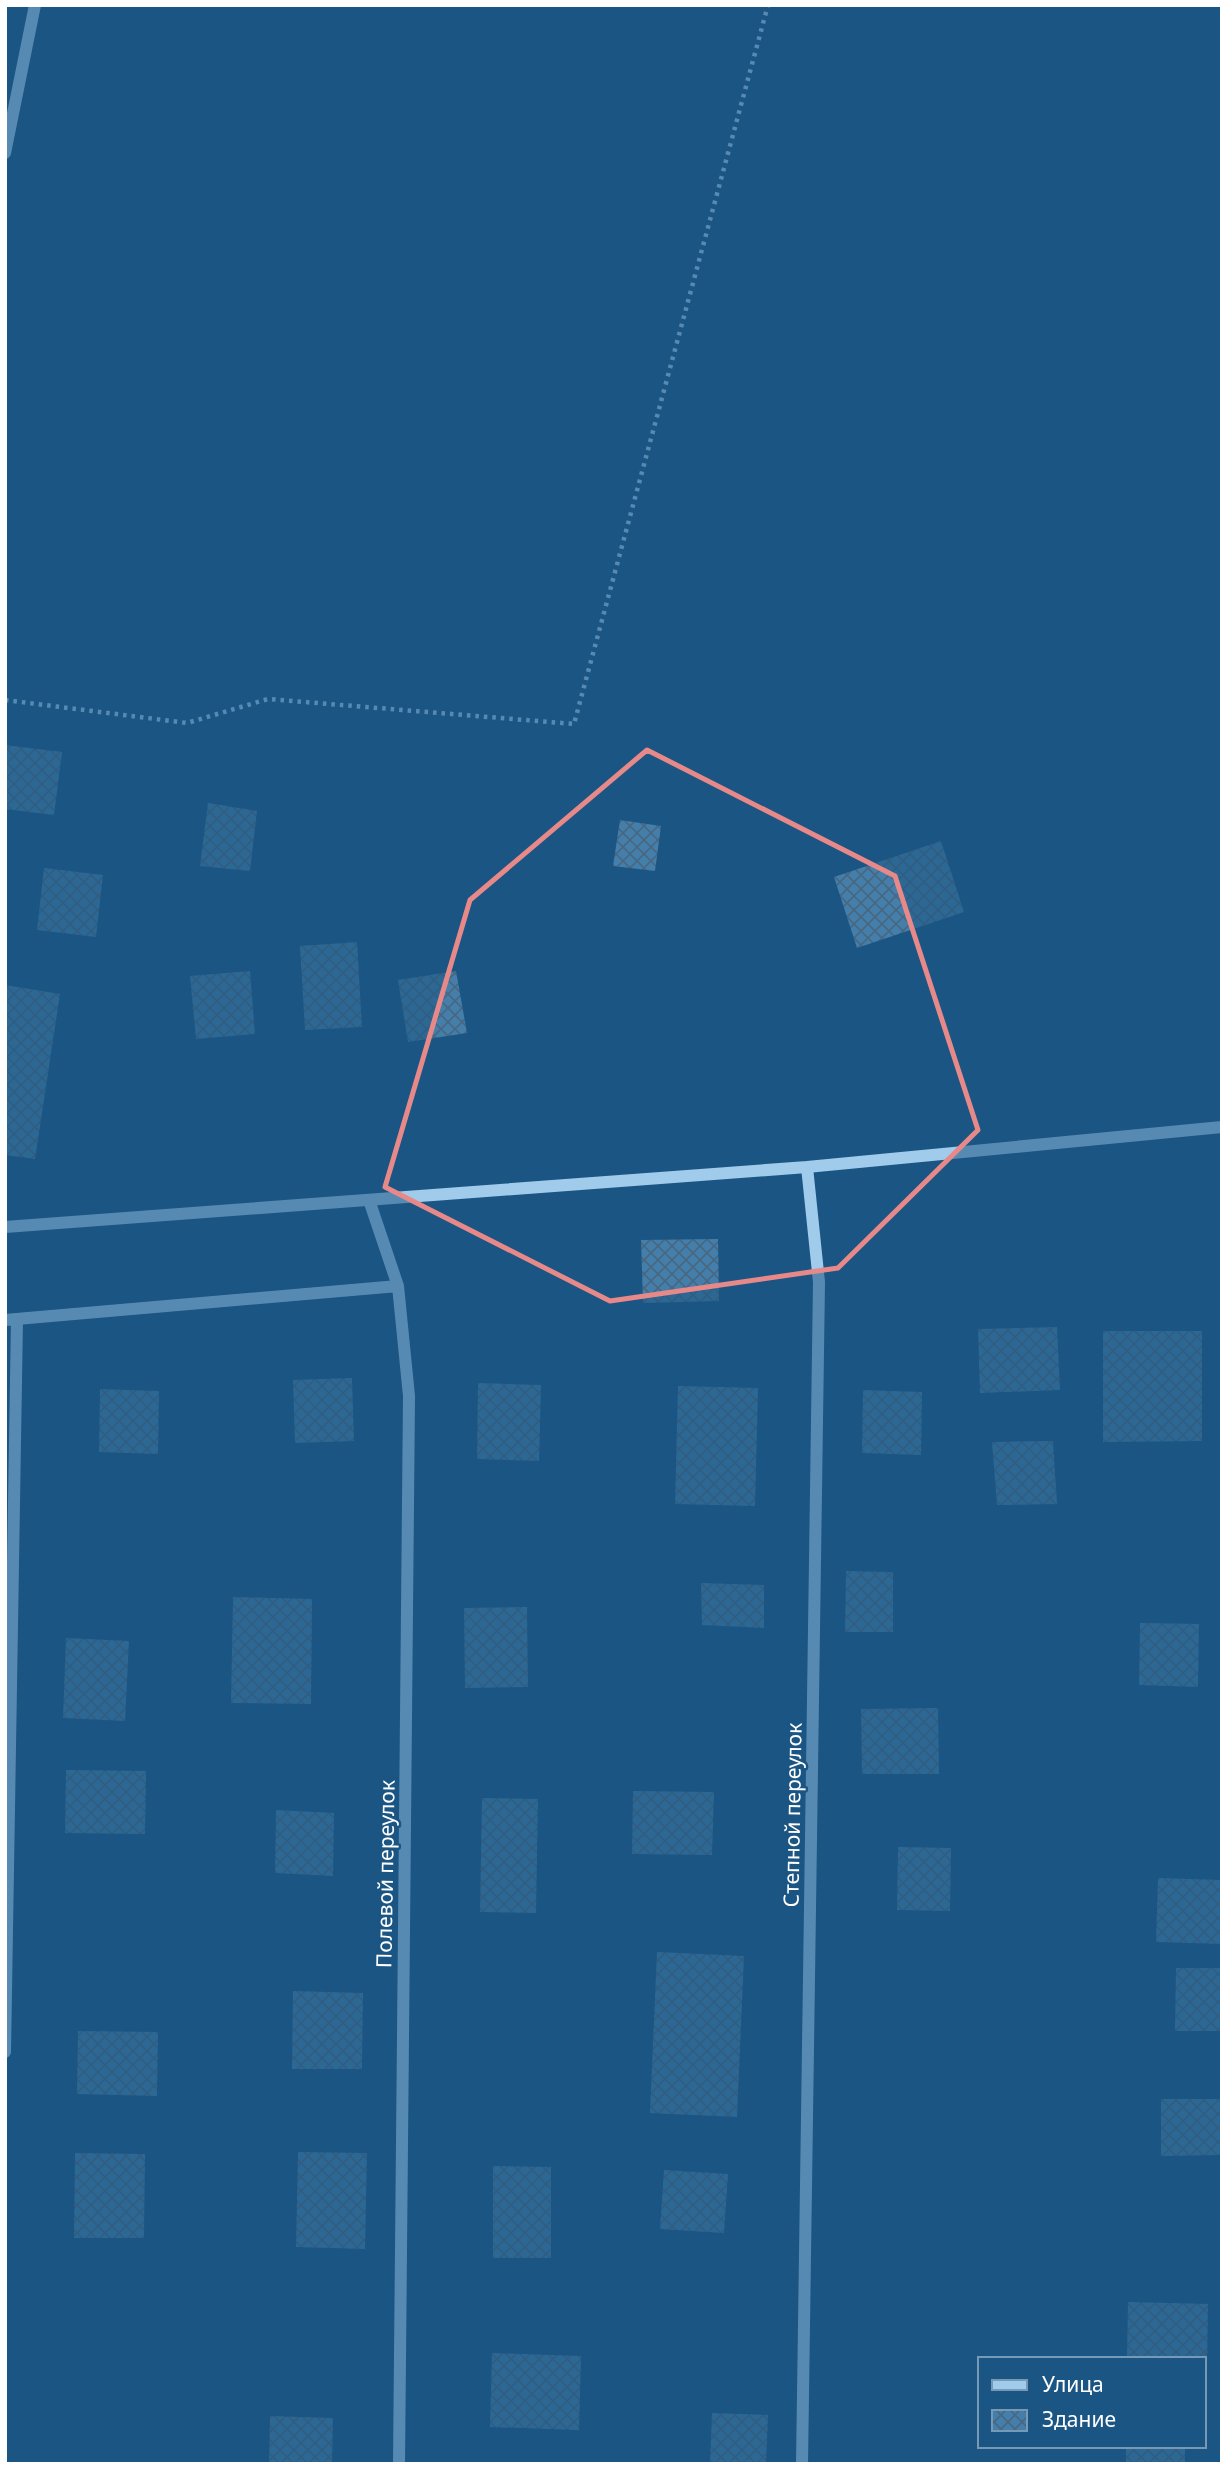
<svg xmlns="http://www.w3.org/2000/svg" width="1227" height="2469" viewBox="0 0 1227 2469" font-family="'Noto Sans',sans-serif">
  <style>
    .building { fill: url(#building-cross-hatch) }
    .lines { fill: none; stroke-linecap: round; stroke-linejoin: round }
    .path { stroke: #a0cbeb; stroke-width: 4.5; stroke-dasharray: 3.5 5; stroke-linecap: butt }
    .minor { stroke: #a0cbeb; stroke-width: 12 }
    .marked { fill: none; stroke: #e88989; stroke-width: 5; stroke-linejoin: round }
    .labels { text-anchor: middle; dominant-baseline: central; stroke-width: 5; stroke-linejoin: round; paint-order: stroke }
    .street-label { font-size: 21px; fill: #fff; stroke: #1b5583 }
  </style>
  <defs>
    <pattern id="building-cross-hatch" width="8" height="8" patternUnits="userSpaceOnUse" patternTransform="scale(1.75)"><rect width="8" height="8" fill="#447fac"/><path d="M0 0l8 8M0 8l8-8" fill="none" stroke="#486881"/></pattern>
  </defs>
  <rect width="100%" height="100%" fill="#1b5583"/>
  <path class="building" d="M5,745L62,752L54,815L5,809Z
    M208,803L257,811L250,871L200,866Z
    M620,820L661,826L655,871L613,866Z
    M941,841L964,912L857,948L834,877Z
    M44,868L103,875L96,937L37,930Z
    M357,942L362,1027L305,1030L300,946Z
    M250,971L255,1034L196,1039L190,976Z
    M456,971L467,1033L408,1042L398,980Z
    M5,985L60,994L35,1159L5,1155Z
    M718,1239L719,1301L643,1303L641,1240Z
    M1057,1327L1060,1390L980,1393L978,1329Z
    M1103,1331H1202V1441L1103,1442Z
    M352,1378L354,1441L295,1443L293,1380Z
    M478,1383L541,1385L539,1461L477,1459Z
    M678,1386L758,1388L755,1506L675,1504Z
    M100,1389L159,1391L158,1454L99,1452Z
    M863,1390L922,1392L921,1455L862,1453Z
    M1053,1441L1057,1504L997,1505L992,1442Z
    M846,1571L893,1572V1632H845Z
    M701,1583L764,1585V1628L702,1625Z
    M233,1597L312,1599L311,1704L231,1703Z
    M527,1607L528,1687L465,1688L464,1608Z
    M1140,1623L1199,1624L1198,1687L1139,1685Z
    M66,1638L129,1641L125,1721L63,1718Z
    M938,1708L939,1774H862L861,1709Z
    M66,1770L146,1771L145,1834L65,1833Z
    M633,1791L714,1792L712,1855L632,1854Z
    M482,1798L538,1799L536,1913L480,1912Z
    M276,1810L334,1813L333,1876L275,1873Z
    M898,1847L951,1848L950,1911L897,1910Z
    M1158,1878L1222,1880V1944L1156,1942Z
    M657,1952L744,1956L737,2117L650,2113Z
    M1176,1968H1222V2031H1175Z
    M293,1991L363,1993L362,2069H292Z
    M78,2031L158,2032L157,2096L77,2094Z
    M1161,2099H1222V2155L1161,2156Z
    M298,2152L367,2153L365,2249L296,2247Z
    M75,2153L145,2154L144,2238H74Z
    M493,2166L551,2167V2258H493Z
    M664,2170L728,2174L724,2233L660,2229Z
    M1128,2302L1208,2304L1207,2370H1204V2359H1127Z
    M492,2353L581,2356L579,2430L490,2427Z
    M712,2413L768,2415L766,2464H710Z
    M270,2416L333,2418L332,2464H269Z
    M1126,2446H1185V2464H1126Z"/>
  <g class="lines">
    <path class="path" d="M5,700L187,723L268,699L574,724L768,5"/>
    <path class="minor" d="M5,153L35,5
      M369,1200L398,1286L409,1396L399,2464
      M5,1227L807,1167L1222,1127
      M5,1320L398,1286
      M5,2052L17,1319
      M802,2464L819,1282L807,1167"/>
  </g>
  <path d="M0 0H1227V2469H0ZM647,750L895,876L978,1130L838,1268L610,1301L385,1187L470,900Z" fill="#1b5583" fill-opacity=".55" fill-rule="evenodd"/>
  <path class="marked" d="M647,750L895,876L978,1130L838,1268L610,1301L385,1187L470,900Z"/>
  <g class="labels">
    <g class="street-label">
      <text transform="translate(792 1815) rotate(-89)">Степной переулок</text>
      <text transform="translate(385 1874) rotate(-89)">Полевой переулок</text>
    </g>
  </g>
  <rect width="1227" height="2469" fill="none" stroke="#ffffff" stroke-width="14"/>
  <rect x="978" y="2357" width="228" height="91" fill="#1b5583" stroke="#7699b5" stroke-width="2"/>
  <rect x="992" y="2380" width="35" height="10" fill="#a0cbeb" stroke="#7699b5" stroke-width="2"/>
  <text x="1042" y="2392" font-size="21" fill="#ffffff">Улица</text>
  <rect x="992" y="2410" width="35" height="21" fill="url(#building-cross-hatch)" stroke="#7699b5" stroke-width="2"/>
  <text x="1042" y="2427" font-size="21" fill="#ffffff">Здание</text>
</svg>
